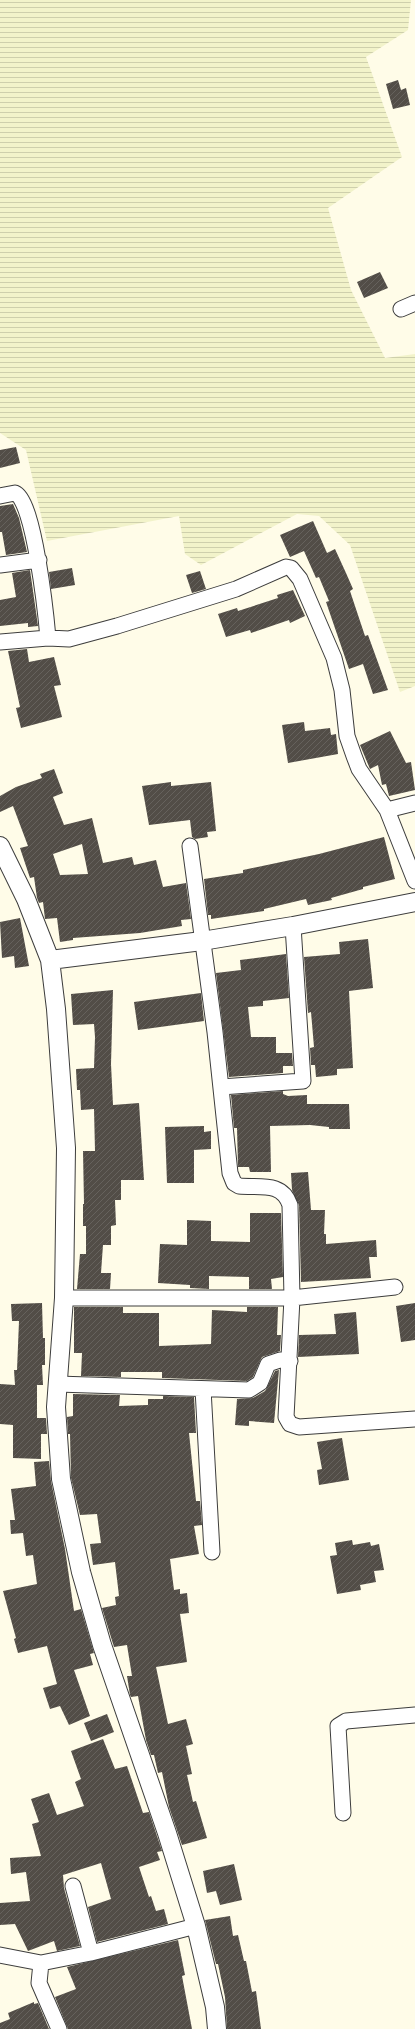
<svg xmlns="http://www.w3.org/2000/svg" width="415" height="2029" viewBox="0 0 415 2029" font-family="'Crimson Pro',serif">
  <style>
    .farmland { fill: url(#farmland-rules) }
    .building { fill: url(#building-hatch); fill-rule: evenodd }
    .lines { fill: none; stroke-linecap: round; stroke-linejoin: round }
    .minor-casing { stroke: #3d3d3d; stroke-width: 17 }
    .tertiary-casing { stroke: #3d3d3d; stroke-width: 20 }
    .minor { stroke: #fff; stroke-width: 15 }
    .tertiary { stroke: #fff; stroke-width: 18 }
  </style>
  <defs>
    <pattern id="farmland-rules" width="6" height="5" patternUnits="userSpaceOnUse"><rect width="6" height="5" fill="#f2f3ca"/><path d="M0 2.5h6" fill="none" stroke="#cecfac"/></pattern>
    <pattern id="building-hatch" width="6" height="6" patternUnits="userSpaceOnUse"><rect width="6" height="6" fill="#524d47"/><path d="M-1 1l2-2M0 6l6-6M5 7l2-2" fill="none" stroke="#66625d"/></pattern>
  </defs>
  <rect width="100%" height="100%" fill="#fffce8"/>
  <path class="farmland" d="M0,0H411L408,30L366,57L402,157L328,208L351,290L385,358L415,354V686L400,692L350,545L319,516L297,514L201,565L185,554L179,516L47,541L26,450L0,433Z"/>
  <path class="building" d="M398,80L401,90L406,88L410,105L393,109L386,84Z
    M380,272L388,288L364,298L357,282Z
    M16,447L20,463L0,468V450Z
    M13,504L19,518L27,552L6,555L2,532H0V506Z
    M313,521L327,553L335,549L346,573L353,589L350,591L365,636L368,635L388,690L373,694L363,664L349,669L326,602L329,601L319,577L316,578L304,551L290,557L280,535Z
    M72,568L75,585L51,589L49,572Z
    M30,570L38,626L28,627V623L0,626V600L16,597L12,573Z
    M200,571L206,589L192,593L186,575Z
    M293,590L305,616L290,623L289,620L251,633L250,630L226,637L218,614L237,608L238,611L278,598L277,595Z
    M27,649L29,662L54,657L61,685L54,686L62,717L21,728L16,708L20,707L8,651Z
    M304,722L305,731L330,728L331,735L336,734L338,754L288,763L282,725Z
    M390,731L406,763L411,762L415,790L389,796L386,784L382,785L378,765L370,769L360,745Z
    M54,769L63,793L53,797L64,825L92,818L103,863L132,857L134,865L156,860L163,887L186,883L191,919L181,920L182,926L140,933L73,938V940L60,942L57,918L45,919L43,902L39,903L37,898L34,877L30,878L20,848L28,846L13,806L0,812V796L16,787L42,778L40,774ZM82,844L88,874L60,875L53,854Z
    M171,782V786L211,782L216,831L207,832L208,837L195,839L192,837L190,820L149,825L142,786Z
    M384,837L395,879L363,887V889L331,898L332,900L308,905L306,899L264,909V911L211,919V915H208L204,879L243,873V870L319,854Z
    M20,918L29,966L15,968L14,956L2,958L0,922Z
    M368,939L373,988L349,991L353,1068L337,1069V1075L316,1077L315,1065H311L310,1048L314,1047L311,1012L308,1013L304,957L340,954L339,942Z
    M286,954L289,998L263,1001V1006L248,1007L251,1037H276V1053H292L293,1066H283V1073L229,1077L216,973L241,970L240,960Z
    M113,990L111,1064L113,1105L139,1103L144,1180H121V1200H115L116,1225L111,1226V1245H103L101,1273H111L110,1289H77L80,1254H86V1226H83V1204H84L83,1151H95L94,1109L81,1110L80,1090H77L76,1069L94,1068L95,1037L94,1024L73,1025L71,994Z
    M201,993L204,1021L138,1030L134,1002Z
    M283,1091V1094L288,1096L307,1095V1104H349L350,1129H329V1127L310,1125L270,1126L271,1172H250L249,1167H238L237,1128H234L231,1095Z
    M204,1126V1132L211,1131V1149L194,1150V1183H167L165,1127Z
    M308,1172L311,1210H325L324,1234H326V1244L376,1240L377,1257H369L371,1278L301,1282L299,1205L292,1190L291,1173Z
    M250,1213H281L283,1277L271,1279L272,1289H249V1277L209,1276V1289L190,1288V1285L158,1283L160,1244L187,1245V1220L211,1221V1241L250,1242Z
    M42,1303L43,1338H45V1365H42L43,1385H37V1418H46L47,1434H41V1459L13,1458V1425L0,1424V1384L15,1385L14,1370H17L19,1321H12L11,1304Z
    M415,1303V1340L401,1342L396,1306Z
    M74,1307H123V1313H159V1346L211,1344L212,1310L247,1312V1307H278L277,1335H281L280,1351L262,1357L253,1377L247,1381L162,1378V1372H121V1377L81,1376L82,1353H74Z
    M356,1312L359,1354L298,1357L299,1335L336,1334L334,1314Z
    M279,1370L274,1423L249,1421V1426L235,1425L237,1399L253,1398L265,1391L275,1371Z
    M73,1394L120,1395L119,1406L148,1405V1399H163V1396L194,1397L196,1433H189L196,1501H200L202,1525L194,1526L199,1554L170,1559L174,1590L180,1589V1594L187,1593L189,1613L180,1614L187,1662L156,1667L168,1724L186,1719L193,1744L186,1746L192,1774L187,1775L193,1802L196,1801L207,1838L182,1845L169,1807L162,1772L158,1773L154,1755H151L146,1740L138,1696L131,1697L130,1695L127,1676H132L127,1645L114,1647L102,1608L116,1605L115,1597L119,1596L115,1562L93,1565L90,1544L101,1543L97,1514L80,1515L71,1478L70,1434H68L67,1417L73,1416Z
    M342,1438L349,1480L319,1485L317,1470L322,1469L317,1442Z
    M49,1461L51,1481L65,1549L74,1611L81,1609L94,1653L90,1654L93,1665L74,1670L90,1716L69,1725L60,1706L50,1709L43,1688L57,1684L47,1646L18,1653L14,1639L16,1638L3,1591L37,1584L33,1555L26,1556L23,1533L11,1534L10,1520H15L11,1489L36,1486L34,1462Z
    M352,1540L353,1545L370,1542L371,1546L379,1544L384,1570L374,1571L376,1582L360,1585L361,1590L337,1594L330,1556L337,1555L335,1543Z
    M107,1714L114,1732L91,1741L84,1723Z
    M103,1739L115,1769L127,1766L143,1813L149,1812L162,1851L157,1852L160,1860L139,1867L149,1897L151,1896L156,1911L164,1909L168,1924L97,1942L88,1907L111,1899L101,1863L63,1875L64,1888L80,1946L57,1951L54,1941L28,1951L15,1924L0,1925V1903L30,1901L26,1872L11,1874L10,1858L41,1856L32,1824L39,1822L31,1799L49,1793L57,1815L84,1806L75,1782L81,1779L71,1751Z
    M234,1864L242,1900L220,1905L216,1891L207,1893L203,1871Z
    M230,1916L233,1936L238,1935L244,1961H246L252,1992L256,1991L261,2029H227L225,1997L218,1964H216L205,1920Z
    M178,1940L185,1975L182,1976L192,2029H68L55,1997L76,1989L67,1967Z
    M34,2002V2004L38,2003L49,2029H0V2023L10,2019L8,2013Z"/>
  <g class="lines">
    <g class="minor-casing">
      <path id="minor" d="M401,309L415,303
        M0,496L15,493C34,500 46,615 48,638L0,642
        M0,565L39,560
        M48,638L69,639L117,626L236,589L286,567L291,568L300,579L334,658L342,690L347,736L354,756L359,769L387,810L415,881
        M387,810L415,803
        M190,846L215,1032L230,1173L234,1183L239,1186C259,1188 282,1181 290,1205L292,1298L286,1417L290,1424L299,1427L415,1419
        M221,1087L303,1081L293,926
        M64,1298H292L395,1287
        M57,1384L249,1390L260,1383L268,1364L280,1360L290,1361
        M203,1389L212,1552
        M343,1813L338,1726L346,1721L415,1715
        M73,1886L91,1953
        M0,1955L41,1963
        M59,2029L39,1983L41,1963L91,1953L196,1926"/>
    </g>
    <g class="tertiary-casing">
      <path id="tertiary" d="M0,846L26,899L50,960L56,1009L66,1148L64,1298L56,1407L61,1479L81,1572L102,1645L167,1833L196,1926L215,2007L217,2029
        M50,960L202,941L293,926L415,902"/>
    </g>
    <use href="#minor" class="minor"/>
    <use href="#tertiary" class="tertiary"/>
  </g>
</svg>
